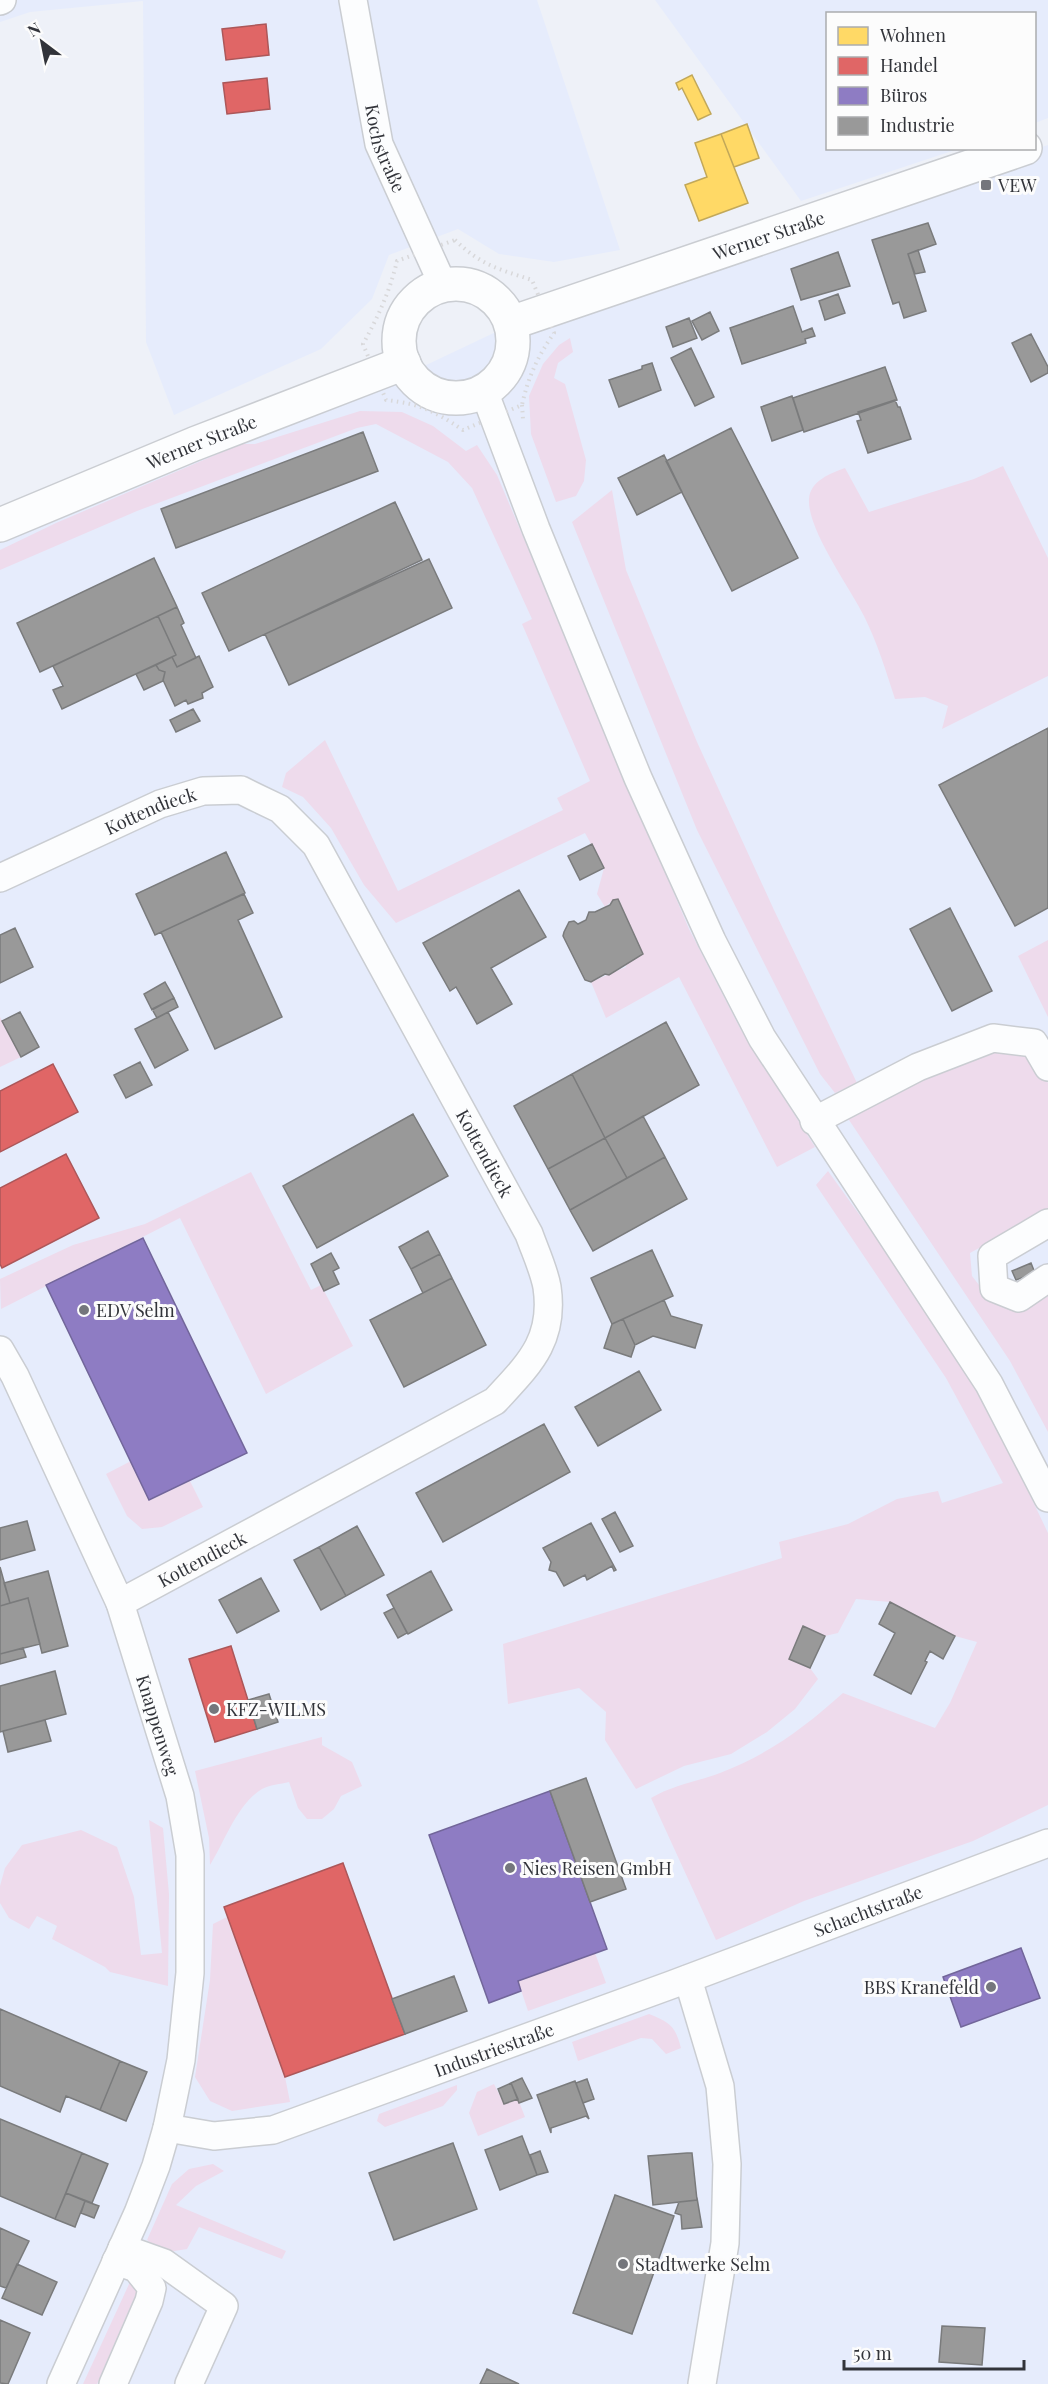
<svg xmlns="http://www.w3.org/2000/svg" width="1048" height="2384" viewBox="0 0 1048 2384" font-family="'Playfair Display',serif">
  <style>
    .built { fill: #e6ecfc }
    .green { fill: #eedbec }
    .homes { fill: #ffd966; stroke: #c2a859; stroke-width: 1.5 }
    .shops { fill: #e06666; stroke: #ac5759; stroke-width: 1.5 }
    .offices { fill: #8e7cc3; stroke: #72669a; stroke-width: 1.5 }
    .industry { fill: #999; stroke: #7a7b7c; stroke-width: 1.5 }
    .lines { fill: none; stroke-linecap: round; stroke-linejoin: round }
    .minor-casing { stroke: #cacdd2; stroke-width: 30 }
    .major-casing { stroke: #cacdd2; stroke-width: 36 }
    .path { stroke: #d8d8da; stroke-width: 4; stroke-dasharray: 1.5 4.5; stroke-linecap: butt }
    .minor { stroke: #fcfdfe; stroke-width: 27 }
    .major { stroke: #fcfdfe; stroke-width: 33 }
    .poi-dot { fill: #74767c; stroke: #fcfcfc; stroke-width: 2 }
    .labels { text-anchor: middle; dominant-baseline: central; stroke-width: 6; stroke-linejoin: round; paint-order: stroke }
    .street-label { font-size: 18px; fill: #32343a; stroke: #fcfcfc }
    .poi-label { font-size: 18px; fill: #32343a; stroke: #fcfcfc; text-anchor: start }
  </style>
  <rect width="100%" height="100%" fill="#eef1f8"/>
  <path class="built" d="M0,0H537L620,250L554,262L499,254L458,229L389,255L372,299L321,349L174,415L146,342L143,1L30,12L0,22Z
    M655,0H1048V118L1035,123L1034,14H828V148L958,149L801,201Z
    M1048,145V2384H0V542L150,472L401,377L519,321L615,286Z"/>
  <path class="green" d="M570,338L573,352L558,363L554,378L565,384L586,460L584,481L576,496L556,502L531,434L529,396L543,364L559,345Z
    M360,411L402,412L433,426L466,451L477,445L497,475L689,929L741,1030L815,1147L777,1167L679,977L606,1018L591,982L626,967V963L643,954L621,908L620,901L613,900L605,907L597,894L604,868L585,833L396,923L364,885L331,828L303,797L282,787L286,773L325,740L398,891L563,810L557,798L590,781L522,624L532,619L472,488L448,462L376,424L357,428L137,511L0,570V550L56,523L241,444H255Z
    M1003,466L1048,558V676L942,729L948,706L925,697L895,699C886,671 877,642 864,616C850,588 807,529 809,499C810,481 831,473 845,468L869,512L974,479Z
    M612,490L626,570L697,742L774,910L857,1083L835,1093L820,1074L697,830L572,522Z
    M1048,940V1017L1018,956Z
    M0,1017L21,1057L0,1067Z
    M997,1047L1036,1058L1048,1083V1216L999,1237L970,1253L972,1276L989,1298L1048,1289V1432L1010,1361L845,1114Z
    M828,1171L925,1306L994,1420L1048,1533V1805L973,1841L804,1901L716,1940L651,1798C673,1785 696,1782 720,1773C769,1754 804,1728 843,1693L935,1728L950,1703L977,1642L955,1636L890,1602L856,1599L838,1633L825,1636L803,1626L789,1658L810,1668L818,1679L795,1709L767,1732L731,1754L684,1766L636,1789L605,1740L606,1712L579,1688L508,1704L503,1644L782,1558L779,1542L848,1524L897,1499L938,1491L942,1503L1003,1483L946,1378L816,1185Z
    M251,1172L311,1290L321,1285L353,1346L266,1394L180,1218L1,1309L0,1279L73,1245L145,1224Z
    M131,1461L150,1500L190,1481L203,1507L162,1527L142,1529L127,1516L106,1474Z
    M322,1737V1745L352,1762L362,1786L341,1796L334,1809L322,1819H307L298,1808L289,1782C281,1784 269,1785 262,1789C237,1804 225,1841 210,1865L209,1838L195,1771Z
    M149,1820L163,1828L169,1894L168,1986L110,1972L105,1967L52,1939L57,1926L37,1916L29,1929L9,1918L0,1903V1886L5,1868L22,1845L81,1830L117,1847L134,1897L141,1955L162,1953Z
    M227,1917L285,2077L290,2102L232,2111L210,2101L195,2077L210,1980L213,1924Z
    M595,1953L606,1983L528,2011L518,1981Z
    M649,2014C671,2023 675,2026 681,2048L666,2054L652,2039L641,2038L578,2061L572,2042Z
    M494,2084L504,2104L518,2099L525,2117L478,2136L469,2113L477,2092Z
    M457,2085V2090L443,2106L385,2127L377,2121L379,2114Z
    M213,2164L224,2171L196,2186L176,2205L286,2251L282,2259L199,2227L187,2249L162,2253L147,2240L172,2184L189,2169Z
    M130,2282L139,2287L97,2384H83Z"/>
  <path class="homes" d="M692,75L711,114L698,120L682,88L679,90L676,83Z
    M747,124L759,158L734,167L721,134Z
    M721,134L748,203L699,221L685,185L707,177L695,143Z"/>
  <path class="shops" d="M266,24L269,55L226,60L222,29Z
    M267,78L270,109L227,114L223,83Z
    M53,1064L78,1112L0,1152V1091Z
    M66,1154L99,1218L2,1268L0,1264V1188Z
    M231,1646L257,1729L215,1742L189,1659Z
    M343,1863L405,2034L285,2077L224,1907Z"/>
  <path class="offices" d="M143,1238L247,1453L149,1500L46,1285Z
    M550,1791L607,1949L518,1981L521,1991L489,2003L429,1835Z
    M1021,1948L1040,1998L961,2027L943,1977Z"/>
  <path class="industry" d="M928,223L936,244L908,254L926,311L904,318L899,302L893,304L872,240Z
    M918,250L925,272L915,274L908,254Z
    M838,252L850,286L801,300L791,269Z
    M838,294L845,313L825,320L819,301Z
    M793,306L802,332L812,328L815,336L805,339L806,343L742,364L730,328Z
    M710,312L719,331L702,340L692,321Z
    M689,318L697,338L673,347L666,327Z
    M1031,334L1048,367V373L1031,382L1012,343Z
    M691,348L714,397L695,406L671,358Z
    M652,363L661,390L619,407L609,380L642,369V366Z
    M885,367L897,400L804,432L793,398Z
    M792,396L803,430L772,441L761,407Z
    M895,400L898,407H900L911,439L868,453L857,421L861,420L858,412Z
    M731,428L798,558L732,591L666,461Z
    M363,432L378,471L176,548L161,509Z
    M664,455L682,492L637,515L618,478Z
    M395,502L422,560L229,651L202,593Z
    M154,558L177,607L40,672L17,623Z
    M429,559L452,608L289,685L265,634Z
    M177,607L184,623L181,625L196,658L177,667L172,657L176,655L158,616Z
    M158,616L176,655L62,709L53,690L63,686L53,666Z
    M199,656L213,687L202,693L203,698L188,704L186,700L175,706L163,680L165,672L159,670L156,665L172,657L177,667Z
    M156,665L159,670L165,672L163,681L144,690L136,674Z
    M193,709L200,721L176,732L170,720Z
    M1048,728V908L1015,926L939,785Z
    M592,844L604,868L580,880L568,856Z
    M226,852L245,893L155,935L136,894Z
    M519,890L546,937L491,968L512,1004L477,1024L456,987L450,991L423,943Z
    M244,894L253,913L238,920L282,1017L215,1049L161,932Z
    M618,899L643,954L609,975L605,974L591,982L585,980L563,936L564,932L569,922L574,921L578,924L586,920L589,912H595L610,905L613,900Z
    M950,908L992,991L952,1011L910,929Z
    M15,928L33,967L0,983V935Z
    M165,982L174,998L152,1010L144,994Z
    M174,998L178,1007L157,1018L152,1009Z
    M20,1012L39,1047L21,1057L2,1021Z
    M168,1012L188,1050L155,1068L135,1029Z
    M666,1022L699,1085L605,1138L572,1074Z
    M140,1062L152,1085L126,1098L114,1075Z
    M572,1074L605,1138L548,1169L514,1106Z
    M413,1114L448,1176L317,1248L283,1186Z
    M643,1116L665,1157L627,1178L605,1138Z
    M605,1138L627,1178L570,1210L548,1169Z
    M665,1157L687,1199L593,1251L570,1210Z
    M428,1231L440,1254L411,1269L399,1247Z
    M652,1250L673,1296L612,1324L591,1278Z
    M331,1253L339,1268L333,1271L339,1284L324,1291L311,1264Z
    M440,1254L452,1278L423,1293L411,1269Z
    M1031,1263L1035,1273L1016,1280L1012,1271Z
    M452,1278L486,1345L404,1387L370,1320Z
    M664,1300L671,1316L702,1325L695,1348L653,1336L635,1345L623,1319Z
    M623,1319L635,1345L631,1357L604,1348L612,1324Z
    M639,1371L661,1410L598,1446L575,1407Z
    M544,1424L570,1472L443,1542L416,1493Z
    M615,1512L633,1546L620,1552L602,1519Z
    M27,1521L35,1550L0,1560V1528Z
    M591,1523L616,1570L614,1571L612,1566L587,1580L585,1575L564,1586L556,1572L549,1570L551,1562L543,1548Z
    M357,1526L384,1575L346,1596L319,1547Z
    M319,1547L346,1596L321,1610L294,1560Z
    M0,1567L10,1603L0,1606Z
    M48,1571L68,1646L42,1653L28,1598L10,1603L4,1583Z
    M431,1571L452,1610L408,1634L387,1595Z
    M261,1578L279,1611L237,1633L219,1600Z
    M28,1598L40,1644L0,1654V1606Z
    M890,1602L955,1636L943,1659L930,1651L925,1661L927,1662L911,1694L874,1675L895,1633L879,1624Z
    M394,1608L407,1633L398,1638L384,1613Z
    M803,1626L825,1636L810,1668L789,1659Z
    M23,1648L26,1657L0,1664V1654Z
    M55,1671L66,1714L0,1732V1686Z
    M269,1694L278,1722L257,1729L248,1700Z
    M45,1720L51,1741L8,1752L3,1731Z
    M586,1778L626,1889L590,1902L550,1791Z
    M454,1976L467,2011L405,2034L392,1999Z
    M0,2009L120,2061L100,2110L66,2096L60,2112L0,2086Z
    M120,2061L147,2072L126,2121L100,2110Z
    M522,2078L532,2098L519,2103L511,2083Z
    M587,2079L594,2099L583,2103L576,2083Z
    M575,2081L589,2119L586,2116L551,2128V2133L537,2095Z
    M511,2083L518,2099L504,2104L498,2089Z
    M0,2119L82,2153L55,2219L0,2196Z
    M522,2136L537,2175L500,2190L485,2150Z
    M453,2143L477,2209L394,2240L369,2173Z
    M540,2151L548,2172L537,2175L530,2155Z
    M82,2153L108,2164L92,2203L66,2193Z
    M687,2153H692L697,2200L653,2205L648,2156Z
    M66,2193L85,2201L75,2227L55,2219Z
    M615,2195L674,2216L632,2334L573,2313Z
    M697,2198L702,2227L682,2229L681,2215L675,2213L679,2202L697,2200Z
    M85,2201L99,2206L94,2218L81,2213Z
    M0,2228L29,2241L6,2288L0,2286Z
    M17,2264L57,2282L42,2315L2,2298Z
    M0,2320L30,2333L8,2384L0,2383Z
    M942,2326L985,2328L982,2365L939,2362Z
    M487,2369L519,2384H480Z"/>
  <g class="lines">
    <g class="minor-casing">
      <g id="minor">
        <path id="s1" d="M353,0L379,144L443,285"/>
        <path d="M0,1L2,0"/>
        <path d="M484,391L536,529L638,778L712,941L762,1038L989,1384L1048,1498"/>
        <path id="s2" d="M0,878L160,804L203,791L241,790L255,797L280,809L316,845L529,1234C535,1251 544,1270 547,1287C555,1341 528,1365 495,1401L120,1603"/>
        <path d="M814,1121L918,1067L993,1038L1034,1043L1048,1067"/>
        <path d="M1048,1223L992,1256L994,1288L1019,1298L1048,1278"/>
        <path id="s3" d="M0,1350L15,1376L120,1603L180,1796L190,1855V1973L181,2060L167,2128L156,2166L138,2213L61,2384"/>
        <path d="M688,1979L720,2086L727,2164L725,2243L702,2384"/>
        <path id="s4" d="M167,2128L214,2136L273,2130L671,1985L1048,1843"/>
        <path d="M122,2248L164,2263L224,2306L189,2384"/>
        <path d="M113,2384L149,2301L152,2288L136,2268L116,2261"/>
      </g>
    </g>
    <g class="major-casing">
      <g id="major">
        <circle cx="456" cy="341" r="57"/>
        <path id="s5" d="M511,323L1025,148"/>
        <path id="s6" d="M0,525L194,444L404,363"/>
      </g>
    </g>
    <path class="path" d="M455,240C481,265 498,269 532,280L554,333C538,356 528,377 522,405L463,430C434,411 421,404 386,400L363,344C378,317 390,291 397,261Z
      M522,405L523,419"/>
    <use href="#minor" class="minor"/>
    <use href="#major" class="major"/>
  </g>
  <g class="poi-dot">
    <rect x="980" y="179" width="12" height="12" rx="3"/>
    <circle cx="84" cy="1310" r="6"/>
    <circle cx="214" cy="1709" r="6"/>
    <circle cx="510" cy="1868" r="6"/>
    <circle cx="991" cy="1987" r="6"/>
    <circle cx="623" cy="2264" r="6"/>
  </g>
  <g class="labels">
    <g class="street-label">
      <text stroke="none"><textPath href="#s1" startOffset="152">Kochstraße</textPath></text>
      <text stroke="none"><textPath href="#s5" startOffset="272">Werner Straße</textPath></text>
      <text stroke="none"><textPath href="#s6" startOffset="218">Werner Straße</textPath></text>
      <text stroke="none"><textPath href="#s2" startOffset="165">Kottendieck</textPath></text>
      <text stroke="none"><textPath href="#s2" startOffset="705">Kottendieck</textPath></text>
      <text transform="translate(202 1559) rotate(-28)">Kottendieck</text>
      <text stroke="none"><textPath href="#s3" startOffset="408">Knappenweg</textPath></text>
      <text stroke="none"><textPath href="#s4" startOffset="741">Schachtstraße</textPath></text>
      <text stroke="none"><textPath href="#s4" startOffset="342">Industriestraße</textPath></text>
    </g>
    <g class="poi-label">
      <text x="998" y="185">VEW</text>
      <text x="96" y="1310">EDV Selm</text>
      <text x="226" y="1709">KFZ-WILMS</text>
      <text x="522" y="1868">Nies Reisen GmbH</text>
      <text x="979" y="1987" text-anchor="end">BBS Kranefeld</text>
      <text x="635" y="2264">Stadtwerke Selm</text>
    </g>
  </g>
  <rect x="826" y="12" width="210" height="138" fill="#fcfcfc" stroke="#abacae" stroke-width="1.5"/>
  <rect x="838" y="27" width="30" height="18" fill="#ffd966" stroke="#abacae" stroke-width="1.5"/>
  <text x="880" y="42" font-size="18" fill="#32343a">Wohnen</text>
  <rect x="838" y="57" width="30" height="18" fill="#e06666" stroke="#abacae" stroke-width="1.5"/>
  <text x="880" y="72" font-size="18" fill="#32343a">Handel</text>
  <rect x="838" y="87" width="30" height="18" fill="#8e7cc3" stroke="#abacae" stroke-width="1.5"/>
  <text x="880" y="102" font-size="18" fill="#32343a">Büros</text>
  <rect x="838" y="117" width="30" height="18" fill="#999999" stroke="#abacae" stroke-width="1.5"/>
  <text x="880" y="132" font-size="18" fill="#32343a">Industrie</text>
  <g transform="translate(42 42) rotate(328)" stroke="#fcfcfc" stroke-width="4.5" paint-order="stroke">
  <path d="M0-4.5L10 22L0 15L-10 22Z" fill="#32343a"/>
  <text y="-9" font-size="16" font-weight="bold" text-anchor="middle" fill="#32343a">N</text>
  </g>
  <path d="M844 2360v9h180v-9" fill="none" stroke="#32343a" stroke-width="3"/>
  <text x="853" y="2360" font-size="18" fill="#32343a" stroke="#fcfcfc" stroke-width="4.5" paint-order="stroke">50 m</text>
</svg>
